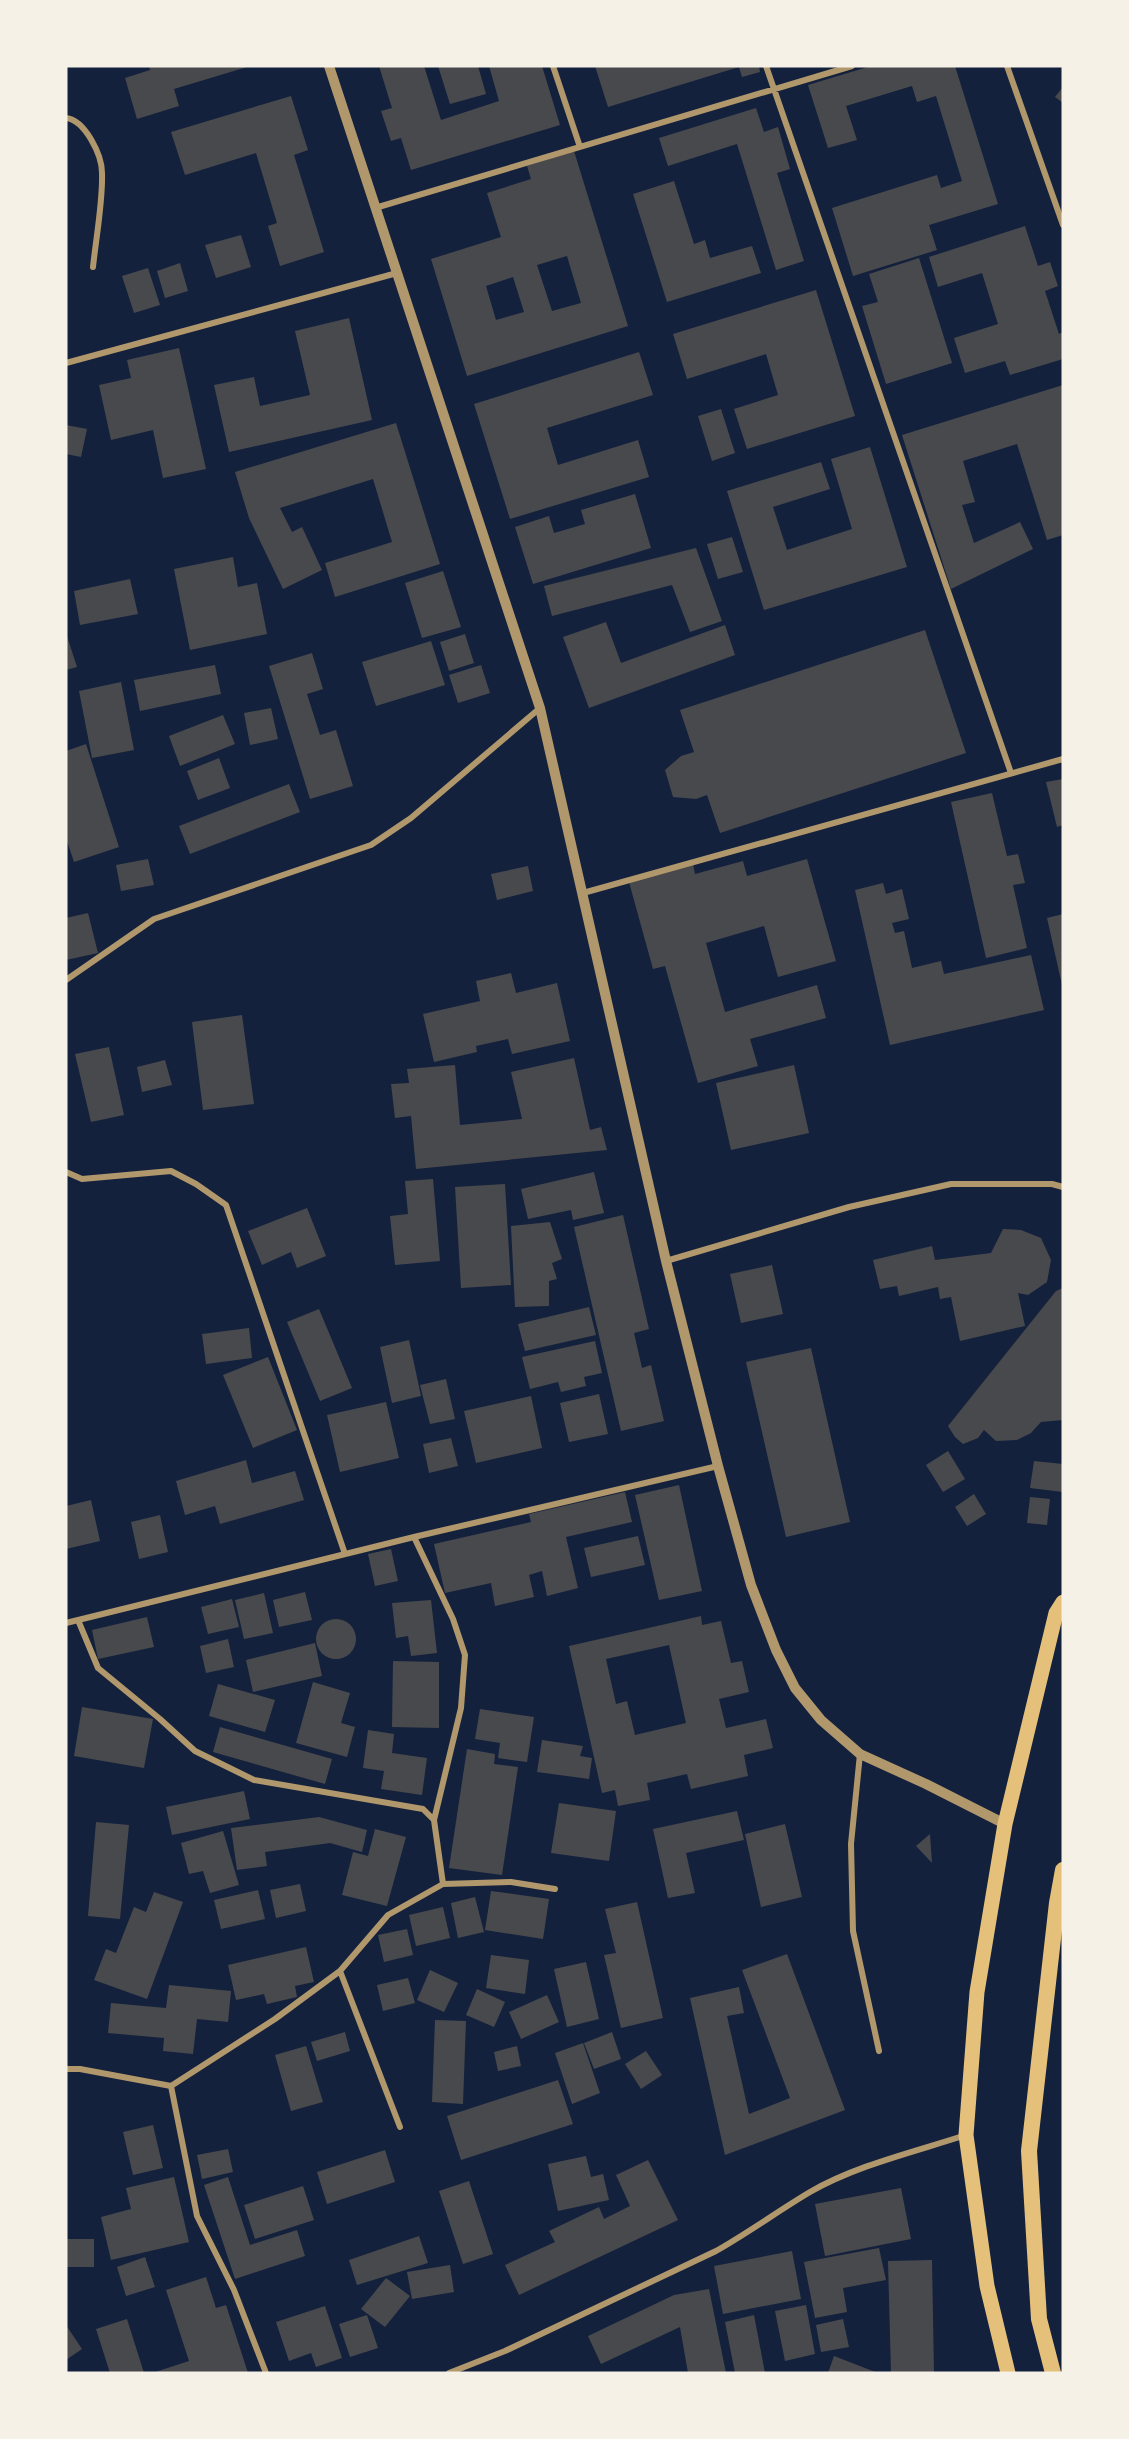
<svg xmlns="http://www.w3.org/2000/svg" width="1129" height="2439" viewBox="0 0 1129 2439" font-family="'Nunito Sans',sans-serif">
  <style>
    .building { fill: #48494c; fill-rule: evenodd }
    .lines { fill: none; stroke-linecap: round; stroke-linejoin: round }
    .minor { stroke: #b1986c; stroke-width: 6 }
    .tertiary { stroke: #b1986c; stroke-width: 10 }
    .primary { stroke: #e5c07b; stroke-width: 15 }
    .trunk { stroke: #e5c07b; stroke-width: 16 }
  </style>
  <rect width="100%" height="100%" fill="#14213d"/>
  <path class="building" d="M149,66H247V67L174,89L179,106L137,119L125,78L150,70Z
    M379,66H424L441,120L499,101L489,66H542L560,125L411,170L401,138L391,141L381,111L392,108Z
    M438,66H478L486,94L450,104Z
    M595,66H759L760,72L742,77L739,67L608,107Z
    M871,66H955L998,204L929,225L937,250L853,276L832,208L937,175L941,188L962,181L936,96L917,102L912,86L846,106L857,140L828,148L808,85Z
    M1063,87V103L1055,97Z
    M291,96L308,150L294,155L324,252L280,266L268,226L277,223L256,153L185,175L171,132Z
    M756,108L764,132L778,127L790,169L777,173L804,261L776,270L737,144L668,166L659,138Z
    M574,151L628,326L467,376L431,259L501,237L487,193L531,179L527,166ZM567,256L581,303L552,311L537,265ZM513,277L524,312L496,320L486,286Z
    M674,181L694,244L705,240L710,258L752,246L761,273L667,302L633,194Z
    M1025,226L1038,266L1050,262L1058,286L1045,291L1059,334L1063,332V359L1010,375L1005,361L965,373L954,338L998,324L982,273L938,287L929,257Z
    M241,235L251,267L216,278L205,245Z
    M919,258L952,363L886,384L862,306L878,302L869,274Z
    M180,263L188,291L165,298L157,271Z
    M148,268L160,305L134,313L122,276Z
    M816,290L855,416L747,449L734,409L778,395L766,354L687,379L673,334Z
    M349,318L372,420L229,452L214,385L254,377L260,406L310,395L295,331Z
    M179,348L206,469L163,478L153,430L111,440L99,385L131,378L127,360Z
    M639,352L653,395L547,428L558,465L638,440L649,477L510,519L474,404Z
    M1063,385V535L1047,540L1017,444L963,461L975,502L962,505L974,543L1020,522L1033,549L951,589L902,435Z
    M721,409L735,453L712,461L698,416Z
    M396,423L440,564L335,597L325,563L392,542L373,479L280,508L292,532L302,527L322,570L283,589L249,518L235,472Z
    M66,425L87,429L81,457L66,454Z
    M870,447L907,567L764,610L727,491L821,462L830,489L773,507L787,550L852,529L831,459Z
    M635,494L651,548L533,584L515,527L549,516L554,533L585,524L581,510Z
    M732,537L743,572L718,579L707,544Z
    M696,548L722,621L690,632L672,585L552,616L544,586Z
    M233,557L238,587L257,583L267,634L190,650L174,569Z
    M443,571L461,627L422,638L405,583Z
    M130,579L138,614L80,625L74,591Z
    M606,622L621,663L725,625L735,655L589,708L563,637Z
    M925,630L966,753L720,833L707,795L696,799L673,797L665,770L681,756L694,752L680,710Z
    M66,633L77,667L66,670Z
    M465,634L474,663L449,671L440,642Z
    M431,641L445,685L376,706L362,662Z
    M312,653L323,689L307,694L320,735L336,730L353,786L310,799L269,666Z
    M215,665L221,694L140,711L134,680Z
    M481,665L490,693L458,703L449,675Z
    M121,682L134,750L92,758L79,691Z
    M271,708L278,739L250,745L244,713Z
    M223,715L235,744L180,766L169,736Z
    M86,744L119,847L74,862L66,838V751Z
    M219,758L230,788L198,800L187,771Z
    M1063,779V825L1057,827L1046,782Z
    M289,784L300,812L190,854L179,826Z
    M992,793L1007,856L1018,854L1025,883L1013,885L1027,948L986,958L951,802Z
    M148,859L154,885L121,891L116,865Z
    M807,859L836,961L778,977L764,926L706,943L725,1012L817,985L826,1018L750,1039L758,1066L698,1083L665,966L653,969L629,882L693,864L695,874L743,861L747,876Z
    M528,866L533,891L497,900L491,874Z
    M883,883L886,894L902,889L909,919L892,923L895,933L904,931L912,968L941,961L944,974L1031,955L1044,1010L890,1045L855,890Z
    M88,913L98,953L66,960V918Z
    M1063,914V985H1062L1047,918Z
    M511,973L516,993L557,983L570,1041L512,1054L508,1039L476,1046L477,1052L434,1062L423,1014L480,1001L476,981Z
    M242,1015L254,1104L203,1110L192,1022Z
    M109,1047L124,1115L91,1122L75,1054Z
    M574,1058L590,1130L601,1127L607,1150L416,1169L411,1116L395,1118L391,1084L409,1083L407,1069L455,1065L460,1125L522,1119L511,1072Z
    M165,1060L172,1085L142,1092L137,1067Z
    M794,1065L809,1133L731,1150L716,1083Z
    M594,1172L604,1213L573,1220L571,1210L528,1219L521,1189Z
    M433,1179L440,1261L395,1265L390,1216L408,1214L405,1181Z
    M505,1184L511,1285L461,1288L455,1187Z
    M307,1208L326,1256L297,1268L291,1252L262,1265L248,1231Z
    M623,1215L649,1329L634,1333L642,1368L651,1365L664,1421L621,1431L574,1227Z
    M550,1222L562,1259L552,1263L557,1279L549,1281V1306L515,1307L511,1226Z
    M1003,1229L1021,1230L1041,1238L1051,1260L1047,1282L1028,1295L1018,1293L1025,1326L960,1341L951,1297L940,1299L938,1287L899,1296L897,1286L880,1289L873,1260L932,1246L935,1260L991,1253Z
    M772,1265L783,1314L741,1323L730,1274Z
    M1063,1288V1420L1041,1422L1031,1433L1017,1440L996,1441L984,1430L978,1438L963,1444L955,1437L948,1426L1056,1291Z
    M589,1307L596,1335L525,1351L518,1324Z
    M319,1309L352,1388L320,1401L287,1322Z
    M249,1328L252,1358L206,1364L202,1334Z
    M409,1340L421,1396L392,1403L380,1347Z
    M595,1341L602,1373L584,1377L586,1386L561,1392L558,1382L530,1389L522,1357Z
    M811,1348L850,1522L786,1537L746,1362Z
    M268,1357L297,1430L253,1448L223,1375Z
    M446,1379L455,1419L430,1424L420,1385Z
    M599,1394L608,1434L569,1442L560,1403Z
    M531,1396L542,1448L476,1463L464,1411Z
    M386,1402L399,1458L340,1472L327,1415Z
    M451,1438L458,1466L429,1473L423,1444Z
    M948,1451L965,1479L943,1492L926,1465Z
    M246,1460L252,1483L295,1471L304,1500L220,1524L215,1506L185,1515L176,1481Z
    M1034,1461L1063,1464V1492L1030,1488Z
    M679,1485L702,1591L659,1600L635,1495Z
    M625,1492L632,1522L566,1537L578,1588L547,1596L542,1571L529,1575L534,1597L495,1606L491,1583L445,1593L434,1544L531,1522L529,1514Z
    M974,1494L986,1514L967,1526L955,1507Z
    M1030,1497L1050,1499L1047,1525L1027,1523Z
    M91,1500L100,1541L66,1549V1506Z
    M160,1515L168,1552L139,1559L131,1522Z
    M638,1536L645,1565L591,1577L584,1548Z
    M391,1549L398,1581L375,1586L368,1554Z
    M305,1592L312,1620L279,1627L273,1600Z
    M264,1593L273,1633L244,1639L235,1600Z
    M232,1599L239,1627L208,1634L201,1607Z
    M431,1600L437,1653L411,1656L408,1636L396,1638L392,1603Z
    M701,1616L702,1625L721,1621L731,1663L742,1661L749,1692L719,1699L726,1728L766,1719L773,1748L744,1755L748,1776L691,1789L687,1774L647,1783L650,1800L618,1806L615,1790L602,1793L569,1646ZM669,1645L686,1723L635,1735L627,1701L616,1704L606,1659Z
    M147,1617L154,1647L98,1659L92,1630Z
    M316 1639a20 20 0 1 1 40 0a20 20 0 1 1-40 0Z
    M228,1639L234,1667L206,1673L200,1646Z
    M315,1643L322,1676L253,1692L246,1660Z
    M393,1661L439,1662V1728L392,1727Z
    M313,1682L350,1693L341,1723L355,1727L347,1757L296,1743Z
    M218,1684L275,1700L265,1732L209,1716Z
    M82,1707L153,1719L144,1768L74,1756Z
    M480,1709L534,1717L527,1762L498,1758L500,1743L475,1739Z
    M220,1727L332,1759L325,1784L213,1752Z
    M368,1730L394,1734L392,1753L427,1758L422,1795L381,1789L384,1771L363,1768Z
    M542,1740L583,1746L580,1756L592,1758L589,1779L537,1772Z
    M467,1749L495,1754L494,1764L518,1767L502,1875L449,1868Z
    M244,1791L250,1819L172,1835L166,1807Z
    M559,1803L616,1811L609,1861L551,1853Z
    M737,1811L744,1840L686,1853L695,1893L668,1898L653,1829Z
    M319,1817L367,1830L362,1852L330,1843L265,1852L267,1866L237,1870L231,1828Z
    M96,1822L129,1825L120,1919L88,1916Z
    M785,1824L802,1897L761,1907L745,1834Z
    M375,1829L406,1837L387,1906L342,1895L353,1852L368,1856Z
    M223,1831L239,1885L210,1893L203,1871L189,1874L181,1843Z
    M930,1834L932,1863L916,1846Z
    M300,1884L306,1911L276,1918L270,1890Z
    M258,1890L265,1919L221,1929L214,1900Z
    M491,1891L549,1899L543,1939L485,1930Z
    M154,1892L183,1902L147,1999L94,1980L106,1949L116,1953L134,1907L146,1912Z
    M475,1897L484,1932L458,1938L451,1903Z
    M637,1902L663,2018L621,2028L604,1955L616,1953L605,1909Z
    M443,1907L450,1938L416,1946L409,1915Z
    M407,1929L413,1955L384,1962L378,1935Z
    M306,1947L314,1982L295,1986L297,1997L267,2004L264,1994L236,2000L228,1965Z
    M787,1954L845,2110L725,2155L690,1998L739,1987L744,2013L727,2016L749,2114L790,2098L742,1970Z
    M491,1955L529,1960L525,1994L486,1988Z
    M586,1962L599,2019L567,2027L554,1969Z
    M430,1970L458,1983L444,2012L417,2000Z
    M408,1978L415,2003L383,2011L377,1985Z
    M169,1985L231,1991L228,2022L197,2019L193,2054L163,2051L164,2038L108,2033L111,2003L166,2008Z
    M477,1989L505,2002L494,2027L466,2015Z
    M547,1995L559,2022L521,2039L509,2012Z
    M435,2020L466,2021L463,2104L432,2102Z
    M345,2032L350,2051L317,2061L311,2042Z
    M612,2032L621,2059L594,2069L584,2043Z
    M583,2043L600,2093L572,2104L555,2053Z
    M306,2046L323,2102L291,2111L275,2055Z
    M517,2046L521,2066L498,2071L494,2052Z
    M646,2051L662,2075L641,2089L625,2064Z
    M558,2080L573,2124L461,2160L447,2116Z
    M153,2125L163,2168L133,2175L123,2132Z
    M228,2149L233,2172L202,2179L197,2155Z
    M385,2150L395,2182L327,2204L317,2172Z
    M586,2156L591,2177L603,2174L609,2200L558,2211L548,2164Z
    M648,2160L678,2220L519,2295L505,2265L555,2242L549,2231L599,2207L604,2219L630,2206L616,2175Z
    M174,2177L189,2242L111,2260L101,2217L131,2209L126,2188Z
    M228,2177L250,2245L297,2230L305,2256L235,2279L204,2185Z
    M469,2181L493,2254L463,2264L439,2191Z
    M303,2186L314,2220L255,2239L244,2205Z
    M901,2188L911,2239L825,2256L815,2204Z
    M419,2236L428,2263L357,2285L349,2260Z
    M66,2239H94V2267H66Z
    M879,2248L886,2280L843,2288L847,2312L815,2318L804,2262Z
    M792,2251L801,2299L723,2314L714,2266Z
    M145,2257L155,2287L126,2296L117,2267Z
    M932,2260L934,2373H891L888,2261Z
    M450,2265L454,2292L412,2299L407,2272Z
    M206,2277L216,2308L226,2305L248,2373H152L189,2361L166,2290Z
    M386,2278L410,2296L385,2327L361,2309Z
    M709,2289L726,2373H688L680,2327L601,2364L588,2336L674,2295Z
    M806,2305L815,2354L785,2361L775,2311Z
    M325,2306L342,2358L316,2367L311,2353L289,2361L276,2322Z
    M367,2315L378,2348L350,2357L339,2324Z
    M754,2315L765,2373H735L725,2322Z
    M127,2319L144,2373H110L96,2329Z
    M843,2319L849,2347L821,2352L816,2325Z
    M66,2325L82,2349L66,2360Z
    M834,2356L878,2373H828Z"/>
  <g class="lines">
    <path class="minor" d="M553,66L580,147
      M766,66L1011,773
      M1007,66L1063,225
      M66,118C85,120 102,155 102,173C103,201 96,238 93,267
      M375,208L852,66
      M66,363L397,273
      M583,893L1063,759
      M66,980L154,919L371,845L411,818L540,708
      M66,1172L82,1179L171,1171L196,1184L226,1205L345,1554
      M666,1261L849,1207L951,1184H1052L1063,1187
      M414,1537L453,1619L465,1655L461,1708L434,1820
      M78,1620L98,1668L160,1719L195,1751L254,1780L423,1809L434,1820L443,1884
      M66,1623L414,1537L718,1466
      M860,1754L851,1844L853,1931L879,2051
      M340,1971L400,2127
      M66,2069H80L171,2086
      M266,2373L234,2290L197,2216L171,2086L275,2019L340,1971L388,1915L443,1884L511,1882L555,1889
      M449,2373L505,2351L716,2251C748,2233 778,2211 810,2192C857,2165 914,2152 966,2135"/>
    <path class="tertiary" d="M329,66L540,708L666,1261L718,1466L751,1585L776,1650L795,1688L821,1720L860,1754L926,1784L1005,1824"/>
    <path class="primary" d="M1008,2373L987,2286L966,2135L977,1992L1005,1824L1056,1613L1063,1602"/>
    <path class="trunk" d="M1053,2373L1039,2319L1029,2151L1057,1903L1063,1870"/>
  </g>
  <rect width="1129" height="2439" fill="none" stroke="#f6f1e7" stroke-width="135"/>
</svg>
